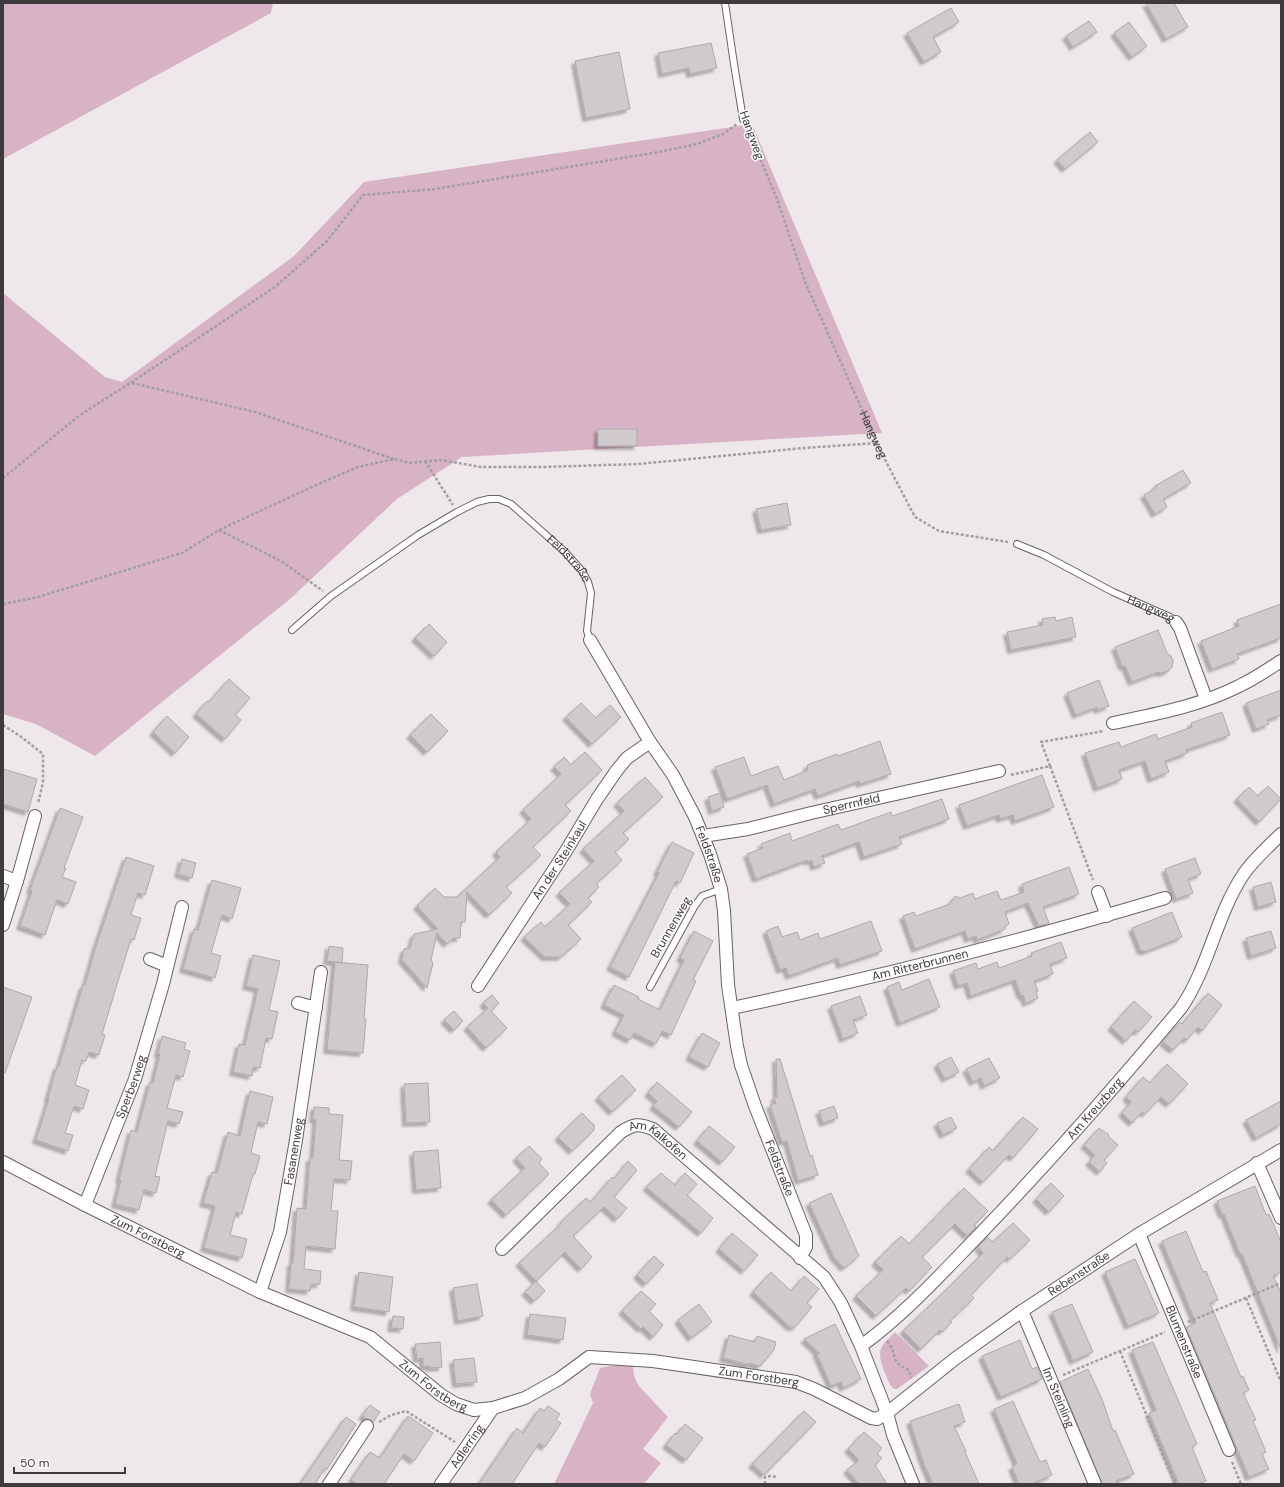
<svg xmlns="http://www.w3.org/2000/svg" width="1284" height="1487" viewBox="0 0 1284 1487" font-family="'DM Sans',sans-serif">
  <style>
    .green { fill: #d8b3c5 }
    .building { fill: #d0cacd; stroke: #aea9ab; filter: url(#shadow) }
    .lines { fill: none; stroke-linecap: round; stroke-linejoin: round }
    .service-casing { stroke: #686366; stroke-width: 8 }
    .minor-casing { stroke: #686366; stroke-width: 14 }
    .path { stroke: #a39fa1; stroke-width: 2.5; stroke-dasharray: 3 2; stroke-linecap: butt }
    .service { stroke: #fff; stroke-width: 6 }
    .minor { stroke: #fff; stroke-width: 12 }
    .labels { text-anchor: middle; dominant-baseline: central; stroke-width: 3; stroke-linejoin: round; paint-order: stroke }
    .street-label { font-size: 12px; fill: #3d3b3c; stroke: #fff }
  </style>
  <defs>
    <filter id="shadow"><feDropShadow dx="-3.5" dy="3.5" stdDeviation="1" flood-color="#0004"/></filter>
  </defs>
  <rect width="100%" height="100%" fill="#eee8ea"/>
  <path class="green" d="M3,3H273L271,13L3,159Z
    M752,124L882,433L462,457L397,499L290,599L95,756L36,724L3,714V293L105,377L122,382L294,256L364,182Z
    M895,1332L929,1366L897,1389H894L890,1385C886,1374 876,1358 882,1346C885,1341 891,1337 895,1332Z
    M633,1365L634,1376L638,1385L668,1417L643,1449L661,1463L644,1484H554L593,1403L590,1394L600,1368L610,1366Z"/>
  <path class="building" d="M1146,3H1174L1188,27L1166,39Z
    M951,8L959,22L933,37L941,52L924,62L907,33Z
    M1089,21L1097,32L1073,47L1066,36Z
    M1129,22L1147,46L1132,57L1114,33Z
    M711,43L717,68L690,74L689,68L662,74L658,53Z
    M619,52L630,109L586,118L575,61Z
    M1090,132L1098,142L1065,169L1057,160Z
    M598,429H637V446H598Z
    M1183,470L1191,483L1163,499L1167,507L1155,514L1144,495L1156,488L1155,486Z
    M787,503L791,525L761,530L756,509Z
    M1281,604V638L1237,654L1239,659L1212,669L1201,641L1239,626L1237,620Z
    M1055,617L1056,621L1072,617L1076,637L1011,650L1007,632L1043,625L1042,619Z
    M429,624L447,642L434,656L415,638Z
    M1158,630L1167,653L1171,656L1173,661L1172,667L1168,671L1162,673L1158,672L1132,682L1125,666H1122L1115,647Z
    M229,679L250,698L235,715L241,720L225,739L196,714L207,701L209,702Z
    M1099,680L1109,706L1098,710L1097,707L1076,715L1067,693Z
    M1281,690V715L1267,720L1269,724L1256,729L1246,703Z
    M581,703L596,718L610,705L621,717L592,744L566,717Z
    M1222,712L1230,735L1186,750L1187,753L1165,761L1169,772L1151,779L1145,761L1119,770L1122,779L1097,788L1085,753L1119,742L1121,747L1156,734L1158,739L1192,727L1191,723Z
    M431,714L448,731L427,752L410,735Z
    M167,716L189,737L175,753L153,732Z
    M880,741L891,774L860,784L859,781L818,796L815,789L774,804L767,785L727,799L715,767L744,757L751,776L778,766L784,780L808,770L807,765L837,754L838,756Z
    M585,752L602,770L565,805L571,811L533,847L541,855L506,887L512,893L489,915L467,892L465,922H461L460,938H454L447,944L437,933L431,960L433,963L427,988L402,960L404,949L410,948L414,934L438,929L417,906L435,888L444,897H457L500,857L496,852L531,819L523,810L561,774L554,767L564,757L571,765Z
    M3,769L37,779L28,812L3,804Z
    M1042,775L1054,807L1015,821L1013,815L1000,819L999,815L967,826L959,805Z
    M645,777L663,797L623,833L629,839L615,852L622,860L596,884L599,887L588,898L592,902L568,925L581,939L561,957H545L524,937L541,922L545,927L570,904L559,893L594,861L583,849L624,811L617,803Z
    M1268,786L1281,799L1259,822L1237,799L1249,787L1258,796Z
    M720,793L724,807L712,811L708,797Z
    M942,799L949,819L899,837L902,844L864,857L859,842L822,856L825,863L814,867L812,860L808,862L807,860L756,879L747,854L763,848L761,844L790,833L792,841L838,824L841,830L891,812L892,816Z
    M60,808L83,817L64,868H66L62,877L76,882L68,904L57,900L45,935L20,926L32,891L30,890Z
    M672,842L694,853L680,883L676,881L629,977L610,967L659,873L657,872Z
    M126,857L154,866L145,895L138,893L131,915L141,918L134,940L131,939L118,981L102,1034L105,1035L99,1055L89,1052L86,1061L82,1060L75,1085L89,1090L83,1109L74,1106L65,1133L73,1135L68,1151L36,1140L49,1099L48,1098L57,1066H59L83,985H85L96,946Z
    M1195,858L1201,874L1188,879L1193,893L1176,899L1165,869Z
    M182,859L196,863L192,878L178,874Z
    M1069,867L1079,894L1043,907L1049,923L1039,926L1028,903L1005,912L1009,924L1004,927L1005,929L977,940L976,936L968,939L965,931L915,949L903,916L914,912L916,916L950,904L955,896L960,898L973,893L975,899L997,891L1001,900L1024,892L1022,884Z
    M212,880L241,888L232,919L222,915L211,953L221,956L215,978L183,969L194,929L198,930Z
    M1271,882L1276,902L1258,907L1253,887Z
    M1172,912L1182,937L1144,952L1143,950L1141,951L1132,928Z
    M871,921L882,951L840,965L838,958L789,976L786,968L780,970L766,931L778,926L782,937L797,932L800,940L818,933L820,939Z
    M694,931L713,941L693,980L696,981L671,1035L662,1031L656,1044L634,1033L630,1040L615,1032L624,1015L604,1005L614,985L639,997L638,999L660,1010L684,960L680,958Z
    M1271,931L1276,948L1251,956L1246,938Z
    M1061,942L1067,958L1050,964L1053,974L1034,981L1038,991H1036L1038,998L1026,1003L1023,995L1021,996L1015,980L971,996L967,983L958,986L953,971L976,963L978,969L997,962L999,968L1032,956L1031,953Z
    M329,946L343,948L342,963L327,961Z
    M253,955L280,961L269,1010L278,1012L272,1039L266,1038L260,1068L253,1067L252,1076L233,1072L239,1044L245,1045L258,989L246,986Z
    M335,962L368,965L364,1019H366L363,1053L327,1050Z
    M929,979L940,1007L900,1023L887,987L899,982L902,990Z
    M3,987L32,997L5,1073L3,1072Z
    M1208,993L1222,1005L1202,1031L1198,1027L1187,1040L1184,1038L1173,1050L1163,1042L1180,1022L1182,1024Z
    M492,995L499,1003L491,1011L507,1028L486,1048L467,1027L488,1008L483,1003Z
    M860,996L867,1015L853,1020L858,1033L843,1039L831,1006Z
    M1134,1001L1152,1017L1138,1032L1135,1030L1126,1041L1111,1027Z
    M454,1011L463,1021L454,1030L444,1020Z
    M702,1033L720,1043L708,1067L689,1057Z
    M162,1036L186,1043L184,1049L190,1051L183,1077L176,1075L167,1108L183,1112L179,1124L168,1121L155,1176L160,1177L156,1193L144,1190L139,1210L115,1204L121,1180H119L131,1130L137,1132L150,1082L153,1083L160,1054H158Z
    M951,1057L959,1072L945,1079L937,1064Z
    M989,1058L1000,1078L984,1086L981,1078L973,1082L966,1069Z
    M776,1059H780L810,1156L812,1155L818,1175L798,1181L787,1141L782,1142L770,1105L776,1103L774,1097H777Z
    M1167,1064L1188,1084L1169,1104L1161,1097L1145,1114L1142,1112L1132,1123L1122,1113L1131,1102L1126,1097L1143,1077L1150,1083Z
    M622,1075L636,1090L612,1112L598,1097Z
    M657,1082L692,1112L679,1127L653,1106L657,1101L648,1093Z
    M428,1083L430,1122L406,1123L404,1084Z
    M250,1091L273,1097L267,1124L258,1122L251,1153L260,1156L255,1174H253L242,1214L236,1212L230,1235L247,1239L242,1258L204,1248L215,1206L203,1203L212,1172L217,1173L228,1132L240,1136Z
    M1281,1101V1124L1256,1138L1246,1120Z
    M834,1106L838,1118L823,1123L819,1111Z
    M314,1107L329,1108V1114L343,1115L339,1160L352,1161L350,1180L334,1179L331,1211H338L335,1249L306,1246L304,1269L321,1271L320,1284H311L310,1291L289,1289L291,1263H293L297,1208L306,1209L310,1158H313L316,1120L313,1119Z
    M582,1113L594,1125V1130L572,1151L558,1137Z
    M951,1117L957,1128L943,1135L937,1123Z
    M1023,1117L1038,1129L1013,1158L1009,1155L983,1182L969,1169L989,1147L993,1151Z
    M709,1126L735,1147L722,1162L697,1141Z
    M1099,1128L1109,1135L1108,1136L1118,1145L1104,1160L1107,1163L1100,1172L1089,1162L1095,1155L1084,1145Z
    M529,1146L542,1159L539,1163L549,1174L506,1215L491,1200L525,1168L516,1158Z
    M438,1150L441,1188L416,1190L413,1152Z
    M628,1161L637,1170L614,1197L627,1208L617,1219L604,1207L573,1236L592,1257L581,1269L565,1252L536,1281L519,1263L561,1224L560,1223L586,1198L591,1202L612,1177L614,1179Z
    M661,1173L675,1185L685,1173L697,1184L687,1195L713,1218L701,1233L646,1187Z
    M1051,1183L1064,1196L1049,1212L1036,1199Z
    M1255,1186L1266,1215L1269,1214L1281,1242V1272L1273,1276L1281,1293V1350L1242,1254H1240L1224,1214L1222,1215L1217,1201Z
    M964,1188L988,1211L974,1225L976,1227L967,1236L955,1224L922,1257L932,1267L909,1291L906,1288L876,1316L856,1296L883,1270L875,1262L901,1236L909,1244Z
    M831,1193L859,1256L844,1268L834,1257L809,1203Z
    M1013,1223L1030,1240L1010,1259L1007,1257L971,1295L974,1298L950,1321L952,1322L942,1332L940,1330L921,1349L903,1331L951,1285L983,1253L978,1247L987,1237L993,1242Z
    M1186,1231L1203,1272L1206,1271L1218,1300L1210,1303L1241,1377L1243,1376L1249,1390L1243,1393L1256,1420L1253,1421L1266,1452L1262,1454L1269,1469L1249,1477L1186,1327L1196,1323L1162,1241Z
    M732,1233L758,1255L744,1271L719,1249Z
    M654,1256L664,1265L646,1284L637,1275Z
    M1135,1259L1159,1313L1128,1326L1105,1272Z
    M359,1272L393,1277L389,1312L354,1307Z
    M771,1272L791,1291L804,1276L819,1289L807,1303L812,1307L795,1327H790L753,1292Z
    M536,1281L545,1291L534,1301L525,1292Z
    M477,1284L483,1316L458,1321L453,1288Z
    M641,1291L656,1304L649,1311L663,1325L653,1337L643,1327L641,1329L622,1311Z
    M699,1304L712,1322L691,1338L678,1320Z
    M1072,1304L1093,1352L1073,1361L1052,1312Z
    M530,1314L566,1318L563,1340L527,1335Z
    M393,1316L404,1317L403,1329L391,1328Z
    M835,1324L861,1379L843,1388L841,1382L831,1386L816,1352L820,1354L804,1339Z
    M729,1335L755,1342L757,1336L776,1342L774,1350L760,1366L749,1363V1365L723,1358Z
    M1020,1340L1032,1369L1037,1367L1042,1379L1001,1397L982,1356Z
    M440,1342L442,1367L430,1368L429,1366H423V1358L417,1359L415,1344Z
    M1153,1342L1197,1444L1192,1447L1206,1481L1198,1484H1179L1149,1413L1156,1410L1132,1350Z
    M474,1358L477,1382L456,1384L453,1360Z
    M1088,1369L1102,1399L1113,1431L1115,1430L1134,1474L1116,1481L1118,1484H1102L1060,1382Z
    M1013,1401L1040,1462L1046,1460L1052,1475L1032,1484H1019L1012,1467L1017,1464L994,1409Z
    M959,1404L965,1422L954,1426L966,1451L965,1452L979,1484H933L924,1464L910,1421Z
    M370,1405L380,1412L373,1422L362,1416Z
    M548,1406L560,1414L556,1420L561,1423L545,1447L539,1443L512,1484H479L517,1428L523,1433L540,1408L544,1411Z
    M804,1411L816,1422L764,1475L752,1464Z
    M408,1416L433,1433L414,1461L404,1454L384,1484H357L351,1480L370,1452L380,1458Z
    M346,1417L356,1424L327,1469L325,1468L315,1484H300Z
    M685,1424L703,1438L686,1460L666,1445L675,1433L677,1434Z
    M864,1432L882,1448L877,1454L882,1458L875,1465L887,1484H859L847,1470L859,1460L848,1449Z"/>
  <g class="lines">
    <g class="service-casing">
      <g id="service">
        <path d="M725,3L734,64L743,119"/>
        <path id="s2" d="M1017,544L1044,555L1113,592L1170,617L1176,622"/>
        <path id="s3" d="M292,630L331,596L418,535L457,512L477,502L489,499H499L511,504L564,551L582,571L588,582L591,593L587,631L590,640"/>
        <path d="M650,987L694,907L702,896L721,889"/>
      </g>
    </g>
    <g class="minor-casing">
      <g id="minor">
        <path d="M1176,622L1180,628L1206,699"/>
        <path id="s4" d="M590,640L650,742L673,775L695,817L710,854L721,889L724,911L728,985L737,1046L741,1065L755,1106L806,1235V1247L800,1258"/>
        <path d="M1113,723C1155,714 1200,706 1239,686C1254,679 1267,670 1281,661"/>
        <path id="s5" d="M703,836L748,829L811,813L999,771"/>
        <path d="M3,876L17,881"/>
        <path d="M1098,892L1107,916"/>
        <path d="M3,925L17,881L35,816"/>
        <path d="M150,959L167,966"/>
        <path id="s6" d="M478,986L566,851L597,799L617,770L627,758L650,742"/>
        <path d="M298,1003L316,1008"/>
        <path id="s7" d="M732,1008C878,977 1022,941 1165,898"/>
        <path id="s8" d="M3,1162L85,1205L260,1292L370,1337L441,1395L456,1404L474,1410L493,1408L525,1398L559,1379L589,1357L653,1361L796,1382L814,1389L871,1418L877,1419L887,1413L956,1358L1022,1311L1139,1234L1281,1150"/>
        <path d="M1257,1163L1281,1218"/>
        <path id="s9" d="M85,1205L135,1079L163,984L182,907"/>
        <path id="s10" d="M1139,1234L1229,1450"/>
        <path id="s11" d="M502,1249L621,1132C634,1124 638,1123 653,1129L824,1277L841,1303L861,1346L887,1413L893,1435L913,1484"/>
        <path id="s12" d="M260,1292L280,1232L296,1140L321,972"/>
        <path id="s13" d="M1022,1311L1095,1484"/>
        <path id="s14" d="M861,1346C905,1314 942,1273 980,1234C1050,1161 1116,1086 1181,1008C1209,967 1216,916 1243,875C1253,860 1268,847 1281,834"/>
        <path d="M329,1484L367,1426"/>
        <path id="s15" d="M441,1484L493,1408"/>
      </g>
    </g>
    <g class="path">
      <path id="s1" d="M747,127L777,199L805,282L881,452L915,517L939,531L1008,542"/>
      <path d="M132,383L255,412L394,459"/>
      <path d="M425,461L453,505"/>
      <path d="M3,478L80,415L132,382L275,287L327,241L363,195L435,189L659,152L697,144L723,134L737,124"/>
      <path d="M219,530L281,561L323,591"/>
      <path d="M3,604L38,597L182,553L219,530L314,486L358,467L394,459L410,463L441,460L481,467H543L639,464L804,448L877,443"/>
      <path d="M3,725L20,736L43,754V782L38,804"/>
      <path d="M1050,766L1093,880"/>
      <path d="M1011,775L1050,766L1041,742L1104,731"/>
      <path d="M1246,1298L1281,1382"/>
      <path d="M1188,1322L1281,1283"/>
      <path d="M887,1341C899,1355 888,1361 909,1370L911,1378"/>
      <path d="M1120,1351L1175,1484"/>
      <path d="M1063,1375L1165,1332"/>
      <path d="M379,1422L391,1415L406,1411L455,1442"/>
      <path d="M1232,1462L1241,1484"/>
      <path d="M765,1484V1477L770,1476L777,1477"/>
    </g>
    <use href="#service" class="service"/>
    <use href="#minor" class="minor"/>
  </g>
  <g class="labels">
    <g class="street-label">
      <text transform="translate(752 135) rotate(70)">Hangweg</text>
      <text stroke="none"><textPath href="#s1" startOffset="333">Hangweg</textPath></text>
      <text stroke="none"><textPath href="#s3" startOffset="341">Feldstraße</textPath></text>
      <text stroke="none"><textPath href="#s2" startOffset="149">Hangweg</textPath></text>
      <text stroke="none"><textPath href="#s5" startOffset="152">Sperrnfeld</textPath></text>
      <text stroke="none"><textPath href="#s4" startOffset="246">Feldstraße</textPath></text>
      <text stroke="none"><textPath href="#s6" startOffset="150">An der Steinkaul</textPath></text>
      <text transform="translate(671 927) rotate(-60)">Brunnenweg</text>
      <text stroke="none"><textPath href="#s7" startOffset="193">Am Ritterbrunnen</textPath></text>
      <text stroke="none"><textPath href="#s9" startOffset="127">Sperberweg</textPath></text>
      <text stroke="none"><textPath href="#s14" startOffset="334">Am Kreuzberg</textPath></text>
      <text stroke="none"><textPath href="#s11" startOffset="210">Am Kalkofen</textPath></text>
      <text stroke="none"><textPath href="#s12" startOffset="145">Fasanenweg</textPath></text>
      <text stroke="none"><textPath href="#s4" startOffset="570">Feldstraße</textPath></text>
      <text stroke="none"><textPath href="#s8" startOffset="163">Zum Forstberg</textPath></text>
      <text stroke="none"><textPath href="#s8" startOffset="1211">Rebenstraße</textPath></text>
      <text stroke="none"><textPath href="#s10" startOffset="117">Blumenstraße</textPath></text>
      <text stroke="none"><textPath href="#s8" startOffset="835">Zum Forstberg</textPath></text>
      <text stroke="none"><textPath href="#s8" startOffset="487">Zum Forstberg</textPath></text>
      <text stroke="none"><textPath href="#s13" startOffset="94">Im Steinling</textPath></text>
      <text stroke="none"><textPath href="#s15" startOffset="46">Adlerring</textPath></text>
    </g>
  </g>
  <rect width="1284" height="1487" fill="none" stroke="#3d3b3c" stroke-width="8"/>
  <path d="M14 1467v6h111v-6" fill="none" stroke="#3d3b3c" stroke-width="2"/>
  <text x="20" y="1467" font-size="12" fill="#3d3b3c" stroke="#ffffff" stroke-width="3" paint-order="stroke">50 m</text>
</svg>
